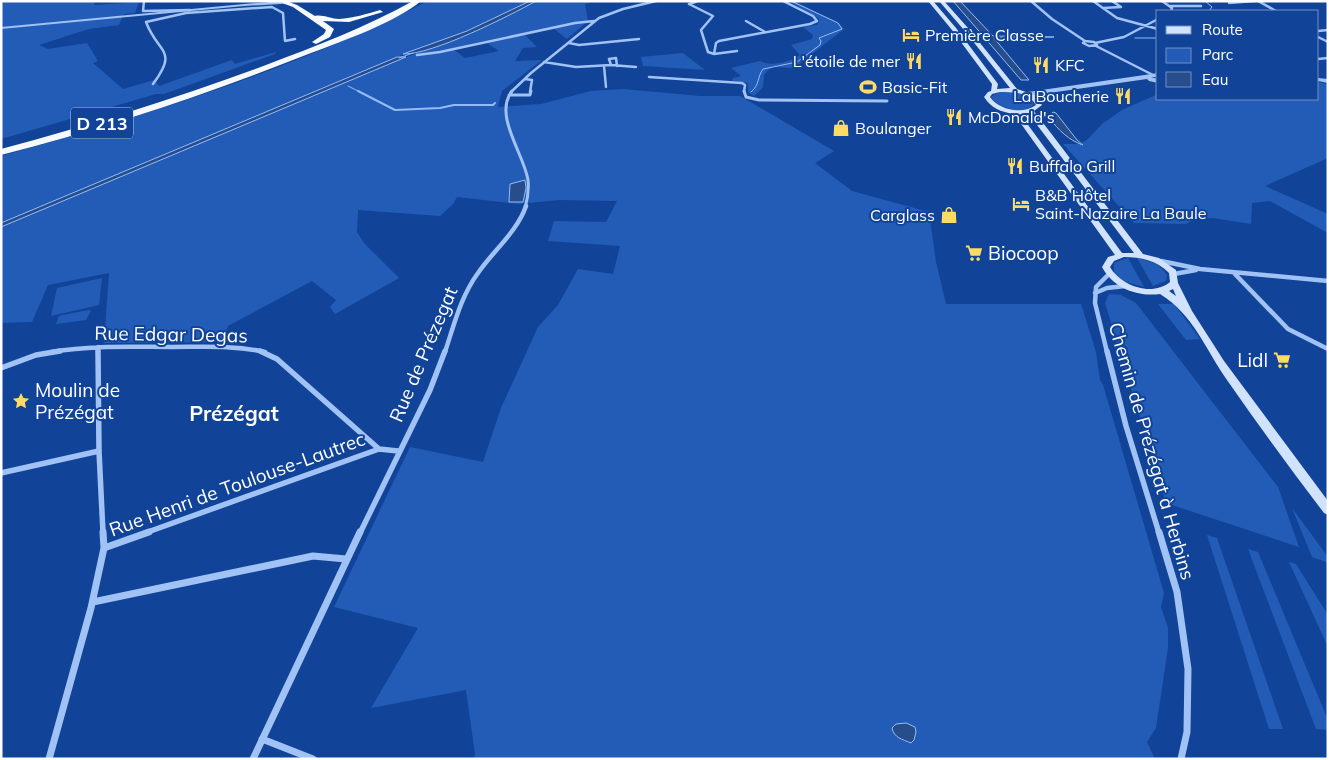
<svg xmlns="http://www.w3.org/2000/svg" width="1329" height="760" viewBox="0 0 1329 760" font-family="Mulish,sans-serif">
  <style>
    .green { fill: #235cb7; fill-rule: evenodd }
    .water { fill: #284d8b; stroke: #93bcf7 }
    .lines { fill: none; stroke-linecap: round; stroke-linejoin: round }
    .stream-far1 { stroke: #93bcf7; stroke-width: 1 }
    .stream { stroke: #93bcf7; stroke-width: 2 }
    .minor-far4 { stroke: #a1c2f4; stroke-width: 2.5 }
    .minor-far3 { stroke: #a1c2f4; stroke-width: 3 }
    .minor-far2 { stroke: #a1c2f4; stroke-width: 4.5 }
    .minor-far1 { stroke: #a1c2f4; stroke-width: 5.5 }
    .minor { stroke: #a1c2f4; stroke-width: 7 }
    .tertiary { fill: #a1c2f4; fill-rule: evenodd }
    .secondary { fill: #d1e2fd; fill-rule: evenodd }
    .trunk { fill: #f6faff; fill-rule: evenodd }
    .labels { text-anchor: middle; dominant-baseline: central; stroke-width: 4; stroke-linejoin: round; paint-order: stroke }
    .far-poi-label { font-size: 16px; fill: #fff; stroke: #114498; text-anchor: start }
    .shield { fill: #114498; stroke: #b8c7e0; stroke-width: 1 }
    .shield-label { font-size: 18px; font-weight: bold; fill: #fff }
    .poi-label { font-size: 19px; fill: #fff; stroke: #114498; text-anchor: start }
    .street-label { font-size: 19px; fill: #fff; stroke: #114498 }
    .quarter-label { font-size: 21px; font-weight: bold; fill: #fff; stroke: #114498 }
  </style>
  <rect width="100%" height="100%" fill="#114498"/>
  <path class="green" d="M1,1H95L94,5L139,2L135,13L124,14L119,25L89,29L39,45L48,49L87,43L98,61L93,63L123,89L154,80L159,86L232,60L235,64L276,52L275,54L164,94H156L1,139Z
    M428,1H530L467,31L406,53L1,223V156C147,115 292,70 428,1Z
    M536,1H599L585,4L588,21L567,39L552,27L523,33L537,47L523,48L515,61L542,60L502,91L498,107L541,104L591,91L623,89L700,96H740L834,151L815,163L852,191L929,212L936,262L946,304H1081L1096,352L1100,380L1103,385L1164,593L1161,607L1168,628V648L1156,728L1147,742L1155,759H474L475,754L466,690L371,708L418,628L334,607L410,447L483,462L501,408L538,327L558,305L578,269L613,274L620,246L548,241L554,221L606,222L617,201L559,200L518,204L457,197L453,204L440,216L358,210L357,232L364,243L399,278L335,314L330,307L336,300L312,281L228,326L222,342L104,343L109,273L48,285L32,322L1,323V227L388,64L465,35ZM484,41L499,51L465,58L453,49Z
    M788,1H794L839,23L844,29L794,68L774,67L768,70L764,75L763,87L754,96L748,92V83L732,81L733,78L741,76L731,68L760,61C770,67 791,62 800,55L791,45L812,39L813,35L803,27L817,25L819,22V19Z
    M683,53L705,70L643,66L641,57Z
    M1318,82L1328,84V158L1265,186L1328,214V233L1270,201L1252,203L1251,224L1213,218L1195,219L1186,224L1134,223L1063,144H1080L1088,139L1102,124L1122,110L1158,94V99H1318Z
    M1000,92C1012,91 1028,92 1034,104C1025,117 1000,108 991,98L992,96Z
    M1128,258L1144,287L1123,281L1114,273V263Z
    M1137,258C1150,261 1161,264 1167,275L1166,281L1153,286Z
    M102,278L99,305L51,316L57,288Z
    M1109,294L1121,295L1136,303L1278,487L1299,547L1166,503L1105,303Z
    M1158,304H1174L1200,339L1186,340Z
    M89,310L91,311L86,320L56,324L59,316L62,315Z
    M1292,508L1328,557V564L1326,562L1312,557Z
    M1207,535L1217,538L1283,729H1269Z
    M1248,549L1258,552L1328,720V730L1316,729Z
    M1289,562L1296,564L1328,615V647Z"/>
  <path class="water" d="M530,1H536C509,16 432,55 403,54L467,31Z
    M953,1H960L993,36L1054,37L994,38L1029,80H1021Z
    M397,57H406L1,227V223Z
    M1053,112L1056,113L1077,140L1083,145C1068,140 1059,130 1049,118Z
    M525,180L526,188L523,202H509L510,184Z
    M906,723L915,727L916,732L914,740L911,743C902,739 894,738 892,728L896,724Z"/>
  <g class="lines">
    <path class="stream-far1" d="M1205,1L1212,7L1209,11
      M1135,38H1158
      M399,58L413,53
      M348,86L360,92
      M751,92C760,85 757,77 763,69L797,62L820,45L821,41L819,38L842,29L838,23L791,1"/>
    <path class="stream" d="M358,91L395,110L440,108L454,105H493L495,103"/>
    <path class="minor-far4" d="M144,1L143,11L190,10
      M1031,1L1052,19L1085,41
      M1093,1L1117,18L1158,29
      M1162,1L1172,8L1171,11
      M1258,1L1276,11
      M1229,3L1255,1
      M689,4L713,16L701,30L708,52L714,54L737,51
      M689,4L698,1
      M1170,6H1201
      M1103,8L1121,7L1112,1
      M746,21L765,32
      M1318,31L1328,30
      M1318,37L1328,42
      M1085,41L1094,42L1097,45L1089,46L1083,43Z
      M569,43L579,45L639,39
      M1095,43L1124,37L1158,19
      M1096,46L1153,75
      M714,54L716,43L719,41L810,24L817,21L813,16L783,1
      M417,55L440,52L575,23L594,21
      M1318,59L1328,58
      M544,62L576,67L611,65L636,67
      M611,65L609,59L616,58L617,66
      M604,66L606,87
      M649,77L742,83L745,85L744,92
      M525,79L532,80L530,92
      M153,84C179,49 158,54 146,22L186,13L272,7L283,13L285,41L295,39
      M511,92L531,73L599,18L623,9L656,1"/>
    <path class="minor-far3" d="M512,91C493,115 524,154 528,180C529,190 528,198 525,208
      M744,91L746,97L759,100L887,101
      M509,95H530L531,91"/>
    <path class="minor-far2" d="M1161,261L1200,269L1328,281
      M1234,273L1288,329L1328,349
      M1174,274L1196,270
      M1095,293L1107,288L1125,286
      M98,347V352
      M52,352C92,345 132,347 172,347C203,347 234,345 265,352
      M445,352C454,325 461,296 478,273C493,251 517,232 526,206
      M1107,352L1095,303L1096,287L1109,274"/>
    <path class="minor-far1" d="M98,351L99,451L103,533
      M260,351L277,359L379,449L398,451
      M1107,351L1126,426L1159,533
      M1,368L36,355L60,351
      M1,473L99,451
      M145,533L379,449
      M360,533L430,390L445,351"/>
    <path class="minor" d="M1159,532L1177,592L1188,669L1187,732L1181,759
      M104,548L149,532
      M93,602L313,556L346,559
      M262,739L313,759
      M49,759L91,608L104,548L103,532
      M253,759L360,532"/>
    <path class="tertiary" d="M284,1H300L281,4L244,6L1,29V27L244,4Z
      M1158,73V77H1151L1158,79V83L1149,81L1147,79L1028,96L1025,94L1028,92Z
      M1318,78L1328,79V83L1318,81Z"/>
    <path class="secondary" d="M928,1H933L956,28L998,84L997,89L1010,88L964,30L939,1H944L968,28L1017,89L1035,95L1042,105L1034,111L1143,254L1159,258L1176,270L1178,283L1192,311L1224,361L1328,501V515L1324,513C1291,470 1259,426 1227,380C1206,350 1193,314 1160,294C1137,297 1113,288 1102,267L1108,257L1115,255L1014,114C1001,112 991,108 984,97L988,92L991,91L992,84L952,30ZM1000,92C1013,92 1028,92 1036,105C1023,115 999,110 990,97L992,94ZM1028,113L1134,253H1122L1020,114ZM1124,257C1141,257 1156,260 1169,273L1170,282C1152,297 1121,286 1110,267L1114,261ZM1173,289L1176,296L1169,291Z"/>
    <path class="trunk" d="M286,1L297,5L315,16C322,14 331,19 339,19C353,18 367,14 380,10L383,12L349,22L323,21L334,29L330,37L316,44L312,42L324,34L326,30L293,7L282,3Z
      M413,1H421C396,22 343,41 311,53C210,93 107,128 1,155V149C91,125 179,97 266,65C316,46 366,27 413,1Z"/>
  </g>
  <defs>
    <g id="hotel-bare" transform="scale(1.35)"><path d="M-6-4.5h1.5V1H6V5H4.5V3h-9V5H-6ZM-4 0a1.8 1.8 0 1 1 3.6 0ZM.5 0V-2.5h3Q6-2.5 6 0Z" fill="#ffdb64" stroke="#114498" stroke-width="2.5" paint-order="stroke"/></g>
    <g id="restaurant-bare" transform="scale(1.35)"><path d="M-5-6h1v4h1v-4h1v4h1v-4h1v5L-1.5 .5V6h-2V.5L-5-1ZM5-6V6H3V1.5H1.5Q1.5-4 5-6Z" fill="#ffdb64" stroke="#114498" stroke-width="2.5" paint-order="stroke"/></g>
    <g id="stadium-bare" transform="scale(1.35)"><path d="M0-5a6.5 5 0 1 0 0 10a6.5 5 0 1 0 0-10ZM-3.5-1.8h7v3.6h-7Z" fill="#ffdb64" stroke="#114498" stroke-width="2.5" paint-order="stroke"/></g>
    <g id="shop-bare" transform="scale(1.35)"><path d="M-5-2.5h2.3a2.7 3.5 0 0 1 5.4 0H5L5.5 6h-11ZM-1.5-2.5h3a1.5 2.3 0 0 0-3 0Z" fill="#ffdb64" stroke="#114498" stroke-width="2.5" paint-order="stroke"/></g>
    <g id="supermarket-bare" transform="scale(1.35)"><path d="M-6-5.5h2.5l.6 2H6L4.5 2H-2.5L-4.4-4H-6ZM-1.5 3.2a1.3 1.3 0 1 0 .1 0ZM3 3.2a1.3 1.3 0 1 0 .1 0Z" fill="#ffdb64" stroke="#114498" stroke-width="2.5" paint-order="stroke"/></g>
    <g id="sight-bare" transform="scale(1.35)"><path d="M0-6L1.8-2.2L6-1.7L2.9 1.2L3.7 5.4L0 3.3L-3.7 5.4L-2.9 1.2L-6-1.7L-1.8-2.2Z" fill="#ffdb64" stroke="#114498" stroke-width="2.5" paint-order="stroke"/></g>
  </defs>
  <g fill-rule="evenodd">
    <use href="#hotel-bare" x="911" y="35"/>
    <use href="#restaurant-bare" x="914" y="61"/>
    <use href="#restaurant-bare" x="1041" y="65"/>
    <use href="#stadium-bare" x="868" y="87"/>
    <use href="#restaurant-bare" x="1123" y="96"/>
    <use href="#restaurant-bare" x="954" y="117"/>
    <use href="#shop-bare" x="841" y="128"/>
    <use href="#restaurant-bare" x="1015" y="166"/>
    <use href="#hotel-bare" x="1021" y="204"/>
    <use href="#shop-bare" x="949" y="215"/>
    <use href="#supermarket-bare" x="974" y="253"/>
    <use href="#supermarket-bare" x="1282" y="360"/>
    <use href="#sight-bare" x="21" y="401"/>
  </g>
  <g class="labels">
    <g class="far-poi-label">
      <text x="925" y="35">Première Classe</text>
      <text x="900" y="61" text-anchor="end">L'étoile de mer</text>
      <text x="1055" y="65">KFC</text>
      <text x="882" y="87">Basic-Fit</text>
      <text x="1109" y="96" text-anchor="end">La Boucherie</text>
      <text x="968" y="117">McDonald's</text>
      <text x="855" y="128">Boulanger</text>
      <text x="1029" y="166">Buffalo Grill</text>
      <text x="1035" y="195">B&amp;B Hôtel<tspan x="1035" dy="18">Saint-Nazaire La Baule</tspan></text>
      <text x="935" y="215" text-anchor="end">Carglass</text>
    </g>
    <rect class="shield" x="71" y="107.5" width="62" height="31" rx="4"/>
    <g class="shield-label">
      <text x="102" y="123">D 213</text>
    </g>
    <g class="poi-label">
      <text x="988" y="253">Biocoop</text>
      <text x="1268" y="360" text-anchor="end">Lidl</text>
      <text x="35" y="390">Moulin de<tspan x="35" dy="22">Prézégat</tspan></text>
    </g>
    <g class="street-label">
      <text transform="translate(171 334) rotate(1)">Rue Edgar Degas</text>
      <text transform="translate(423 354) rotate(-67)">Rue de Prézegat</text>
      <text transform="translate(1152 451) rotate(74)">Chemin de Prézégat à Herbins</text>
      <text transform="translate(237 484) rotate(-20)">Rue Henri de Toulouse-Lautrec</text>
    </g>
    <g class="quarter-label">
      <text x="234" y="413">Prézégat</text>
    </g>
  </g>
  <rect width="1329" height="760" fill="none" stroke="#ffffff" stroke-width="5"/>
  <rect x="1156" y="10" width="162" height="90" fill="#114498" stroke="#708fc1"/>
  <rect x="1166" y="26" width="25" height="8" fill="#d1e2fd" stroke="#708fc1"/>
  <text x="1202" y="35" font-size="15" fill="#ffffff">Route</text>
  <rect x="1166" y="48" width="25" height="15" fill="#235cb7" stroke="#708fc1"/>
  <text x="1202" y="60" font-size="15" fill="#ffffff">Parc</text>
  <rect x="1166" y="72" width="25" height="15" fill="#284d8b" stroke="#708fc1"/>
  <text x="1202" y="85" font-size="15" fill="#ffffff">Eau</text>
</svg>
